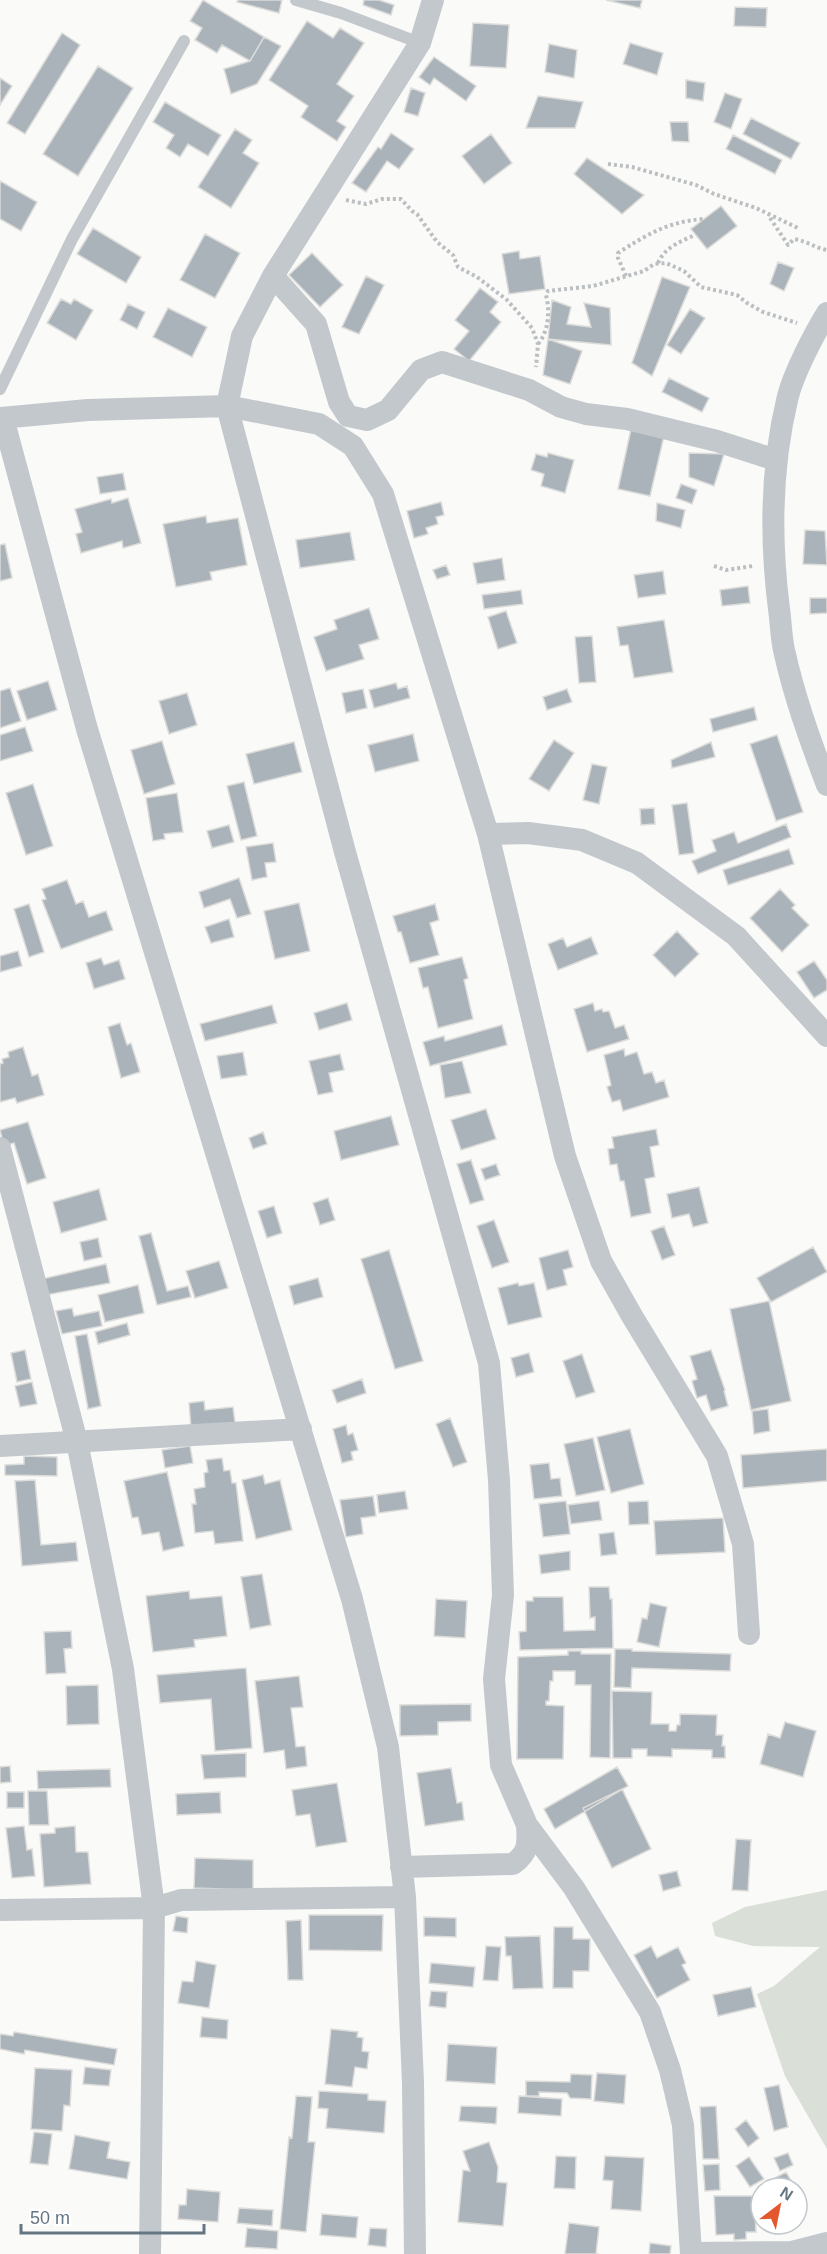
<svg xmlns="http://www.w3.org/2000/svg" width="827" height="2254" viewBox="0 0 827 2254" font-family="Arial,sans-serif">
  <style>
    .green { fill: #dadfd7 }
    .building { fill: #aab3b9; stroke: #dcdcda; stroke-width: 1.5 }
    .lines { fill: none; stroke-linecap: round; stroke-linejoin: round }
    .path { stroke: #bbbfc2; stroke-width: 4; stroke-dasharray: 3 3; stroke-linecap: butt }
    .service { stroke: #c3c8cc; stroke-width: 12 }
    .minor { stroke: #c3c8cc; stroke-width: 22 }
  </style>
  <rect width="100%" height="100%" fill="#fafaf8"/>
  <path class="green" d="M827,1890V2149L785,2076L757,1994L774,1986L820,1947L753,1946L715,1936L712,1923L745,1907Z"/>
  <path class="building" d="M203,0L264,37L250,61L222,45L217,53L195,40L202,28L190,21Z
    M238,0H282L279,13L237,2Z
    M364,0H379L394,5L391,15L363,5Z
    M606,0H642L640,8Z
    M735,7L767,8L766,27L734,26Z
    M307,21L333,38L340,28L364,43L337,84L354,96L337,121L346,127L337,141L301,117L308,106L269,80Z
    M473,23L509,25L506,68L470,66Z
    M62,33L80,45L25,134L7,123Z
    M264,37L281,46L257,84L231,94L224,69L250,61Z
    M630,43L663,53L657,75L623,64Z
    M549,44L577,50L574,78L545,72Z
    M434,57L476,86L466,101L434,78L430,85L419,77Z
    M98,66L133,88L78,176L43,154Z
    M0,78L12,86L0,105Z
    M686,80L705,83L703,101L686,98Z
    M411,88L425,93L418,116L404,112Z
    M725,93L742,99L731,129L714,122Z
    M538,96L583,102L575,128H526Z
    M165,102L221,135L208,156L188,144L180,157L166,148L174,135L153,122Z
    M751,118L800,143L791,159L743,134Z
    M670,122H688L689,142L672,141Z
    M235,129L252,140L243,153L259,163L231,208L198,187Z
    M391,133L414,149L399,169L387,161L366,192L352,183L378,147L381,149Z
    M491,134L512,163L484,184L462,156Z
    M733,135L782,160L775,174L726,149Z
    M587,158L644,195L622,214L574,174Z
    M0,181L37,202L21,231L0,219Z
    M721,206L737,226L707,249L691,229Z
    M93,228L141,257L126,283L77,254Z
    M205,234L240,253L215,298L180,280Z
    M519,251L520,259L540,256L545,289L509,294L502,254Z
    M312,253L343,285L320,307L289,275Z
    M778,262L794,268L784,291L770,284Z
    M366,276L384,285L359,334L342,327Z
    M662,277L690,287L652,376L632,363Z
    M480,288L498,302L490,312L501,322L469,361L454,349L469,331L455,320Z
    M61,299L71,304L74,299L93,310L76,340L47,323Z
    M552,300L571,307L567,324L591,327L584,303L610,308L611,345L548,339Z
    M128,304L145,312L137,329L120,320Z
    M168,308L207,327L192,357L153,337Z
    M690,309L705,318L681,354L667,345Z
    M548,339L582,351L570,384L543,375Z
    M669,378L709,398L702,412L662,392Z
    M631,429L664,436L650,496L618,489Z
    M548,453L574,460L565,493L541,486L544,474L531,470L536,454L547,457Z
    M689,453L724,454L714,486L689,477Z
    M123,473L126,490L100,494L97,477Z
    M681,484L697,490L692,504L676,498Z
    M128,498L141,543L123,548L122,541L81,553L76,534L82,532L75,509L111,499L112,503Z
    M441,502L444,515L436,517L438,524L426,528L428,534L414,538L407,511Z
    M657,503L685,510L681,528L656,521Z
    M206,516L207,523L238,518L247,565L210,572L212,580L176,587L163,524Z
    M805,530L825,531L827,565L803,564Z
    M350,532L355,560L300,568L296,540Z
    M5,544L12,578L0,581V545Z
    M502,558L505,580L477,584L473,563Z
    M446,565L450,575L437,579L433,570Z
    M663,571L666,594L638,598L634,575Z
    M748,586L750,603L722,606L720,590Z
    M521,590L523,604L484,609L482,595Z
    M810,598H827V613L810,614Z
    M369,608L379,639L359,645L364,659L326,671L314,637L337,629L334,620Z
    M506,611L517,643L498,649L488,617Z
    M664,620L673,672L634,678L628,645L620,646L617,627Z
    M592,636L596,682L579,683L575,637Z
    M48,681L57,710L27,720L17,691Z
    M396,683L398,689L407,686L410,698L374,708L369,690Z
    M10,688L21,721L0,728V691Z
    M363,689L367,708L346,713L342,693Z
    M567,689L572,702L547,710L543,697Z
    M187,693L197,725L169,734L159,701Z
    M754,707L757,720L713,732L710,719Z
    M25,727L33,751L0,761V735Z
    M413,734L419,761L375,772L368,745Z
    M777,735L803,812L776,821L750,744Z
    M554,740L574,753L549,791L529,779Z
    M162,741L175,784L144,794L131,750Z
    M294,742L302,772L254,784L246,754Z
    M711,742L715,757L672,768L671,760Z
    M592,764L607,767L599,804L583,800Z
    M244,782L257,836L241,840L227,786Z
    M33,784L53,846L26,855L6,793Z
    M177,793L183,832L164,834L165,839L153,841L146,798Z
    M687,803L694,853L679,855L672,805Z
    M654,808L655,824L641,825L640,809Z
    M786,824L791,837L698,874L692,861L716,851L712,840L734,832L738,843Z
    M229,825L234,842L212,848L207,831Z
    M273,843L276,862L265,863L267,877L252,880L246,847Z
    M789,849L794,864L728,885L723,870Z
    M239,878L251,914L237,918L230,899L204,908L199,892Z
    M67,880L76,904L83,901L89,917L106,911L113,930L61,949L42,900L46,899L42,889Z
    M780,889L795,905L792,908L809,925L782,952L750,918Z
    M299,903L310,951L275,959L264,911Z
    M29,904L44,952L29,957L14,909Z
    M435,904L439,920L430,923L439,955L410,963L401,932H398L393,916Z
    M229,919L234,937L211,943L205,927Z
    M677,931L699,954L675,977L653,955Z
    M591,937L598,954L558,970L548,944L563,938L567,947Z
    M18,951L22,966L0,972V956Z
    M462,957L468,978L464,980L473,1019L438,1028L428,987L423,988L418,968Z
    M101,958L104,965L119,960L125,979L94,989L86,963Z
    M814,961L827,980V990L814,998L797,972Z
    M347,1003L352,1020L319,1030L314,1013Z
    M593,1003L595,1011L602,1009L603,1012L609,1011L615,1028L624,1025L629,1039L587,1052L574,1009Z
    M272,1005L277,1023L205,1041L200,1024Z
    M120,1023L127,1045L131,1043L140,1072L121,1078L108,1027Z
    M502,1025L507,1045L430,1066L423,1042L444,1036L445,1041Z
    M23,1047L32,1076L38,1074L44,1095L17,1103L15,1098L0,1102V1064L3,1063L2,1059L9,1057L8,1052Z
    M624,1049L625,1056L637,1052L644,1074L652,1072L656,1083L664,1080L669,1097L623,1111L620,1100L612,1102L607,1087L611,1085L604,1055Z
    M243,1052L247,1075L221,1079L217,1056Z
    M340,1054L344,1070L329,1073L333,1092L318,1095L309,1061Z
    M462,1061L471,1093L445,1098L440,1065Z
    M486,1109L496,1139L461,1150L451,1120Z
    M391,1116L399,1145L341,1160L334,1131Z
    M28,1122L46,1178L27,1184L14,1143L4,1146L0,1130Z
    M656,1129L659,1145L650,1147L655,1177L645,1179L651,1213L631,1217L624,1181H620L617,1164L610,1165L608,1149L614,1148L612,1137Z
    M263,1132L267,1144L253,1149L249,1138Z
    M471,1160L484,1200L470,1204L457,1164Z
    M496,1164L500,1175L485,1180L481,1169Z
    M699,1187L708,1223L693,1227L689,1214L672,1218L667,1194Z
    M99,1189L107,1220L61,1233L53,1202Z
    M328,1198L335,1220L320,1225L313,1203Z
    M274,1206L282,1233L267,1238L258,1211Z
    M494,1220L509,1262L492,1268L477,1226Z
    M664,1226L675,1255L662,1260L651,1231Z
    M151,1233L167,1291L188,1286L191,1297L157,1305L139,1236Z
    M98,1238L102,1257L84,1261L80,1242Z
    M813,1247L827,1272L771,1302L757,1278Z
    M389,1250L423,1361L395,1369L361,1259Z
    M568,1250L573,1267L563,1270L567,1285L547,1290L539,1258Z
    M219,1261L228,1288L195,1298L186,1271Z
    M106,1264L110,1283L46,1295L42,1279Z
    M318,1278L323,1297L294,1305L289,1286Z
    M518,1283L519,1286L534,1283L542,1317L508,1325L498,1288Z
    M138,1285L144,1313L105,1322L98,1295Z
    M769,1301L791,1401L751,1410L730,1309Z
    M72,1308L74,1316L99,1311L102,1326L62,1334L56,1311Z
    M127,1323L130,1335L98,1344L95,1332Z
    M87,1334L101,1406L88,1409L75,1336Z
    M25,1350L31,1379L17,1382L11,1353Z
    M711,1350L725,1390L724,1391L728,1406L711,1411L706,1395L697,1398L692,1381L697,1379L690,1356Z
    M529,1353L534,1372L516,1377L511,1358Z
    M582,1354L595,1392L576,1398L563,1361Z
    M362,1379L366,1393L337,1403L332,1390Z
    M32,1382L37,1404L20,1407L15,1386Z
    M204,1401L205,1410L233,1407L235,1423L191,1428L189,1403Z
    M768,1409L770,1431L754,1434L752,1411Z
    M450,1418L467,1462L453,1467L436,1424Z
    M346,1425L348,1435L353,1433L358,1450L351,1452L353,1460L342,1463L333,1429Z
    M630,1429L644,1484L611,1493L597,1437Z
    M593,1438L605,1490L576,1496L564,1444Z
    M190,1446L193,1463L165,1468L162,1450Z
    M827,1449V1481L743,1488L741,1455Z
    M24,1456L57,1457V1476L5,1475V1465L24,1464Z
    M222,1458L224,1471L230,1470L232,1483H236L243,1541L215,1544L213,1531L195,1533L192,1504H196L194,1489L205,1487L204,1473L208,1472L206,1460Z
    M549,1463L551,1479L560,1478L562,1496L534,1499L530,1465Z
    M167,1472L184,1546L163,1551L159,1532L142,1535L138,1517L132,1518L124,1481Z
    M263,1475L265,1484L280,1480L292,1530L256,1539L242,1480Z
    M35,1480L41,1545L76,1542L78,1561L22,1566L15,1481Z
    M405,1491L408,1509L379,1513L377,1495Z
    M373,1496L376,1516L361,1518L363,1534L346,1537L340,1500Z
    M566,1501L570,1534L543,1537L539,1504Z
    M599,1501L602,1520L571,1524L568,1505Z
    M648,1501L649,1524L629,1525L628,1502Z
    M723,1518L725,1552L656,1555L654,1521Z
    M614,1532L617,1554L601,1556L599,1534Z
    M570,1551V1570L541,1574L539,1555Z
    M262,1574L271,1625L250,1629L241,1577Z
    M589,1587H609L610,1599H612L613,1648L520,1650L519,1632L526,1631V1601H533V1597H563L564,1631L595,1630V1617L590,1618Z
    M189,1591L190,1599L222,1596L227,1636L194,1640L195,1647L153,1652L146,1596Z
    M436,1599L467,1601L465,1638L434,1636Z
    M650,1603L667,1607L659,1647L637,1642L642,1618L647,1619Z
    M71,1631L72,1648L64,1649L66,1673L46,1674L44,1632Z
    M615,1649H632V1651L731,1654L730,1671L632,1668L631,1688L614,1687Z
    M568,1651H581V1654H611L610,1758L590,1757L591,1685H575V1671H553V1681H550L549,1701H546V1705L564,1706L563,1759H517L518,1657L568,1655Z
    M246,1668L252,1748L215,1751L211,1699L160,1703L157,1675Z
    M299,1676L303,1707L291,1708L296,1747L305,1746L307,1766L286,1769L284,1750L264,1753L255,1681Z
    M98,1685L99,1724L67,1725L66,1686Z
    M612,1691L652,1692L651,1724H669V1731H676L677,1725H680V1714L717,1715L716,1735H723L722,1746H725V1758H712V1750L672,1749V1757L647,1756V1749H632V1758H613Z
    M471,1704V1721L438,1722V1735L400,1736V1705Z
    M785,1722L816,1731L803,1777L760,1764L768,1734L780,1738Z
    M246,1753V1777L204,1779L201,1755Z
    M10,1766L11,1782L0,1783V1767Z
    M617,1767L628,1786L555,1829L544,1809Z
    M451,1768L457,1803L462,1802L464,1820L425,1826L417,1773Z
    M110,1769L111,1787L38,1789L37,1771Z
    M337,1783L347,1842L316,1847L310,1814L296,1816L292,1790Z
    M622,1789L651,1849L612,1868L583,1808Z
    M28,1791H47L49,1825H29Z
    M7,1792H24V1808H7Z
    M220,1792L221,1813L177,1815L176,1794Z
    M24,1826L27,1850L32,1849L35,1876L12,1878L6,1828Z
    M75,1826L76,1852H88L91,1884L44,1887L40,1834L55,1833V1828Z
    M736,1839L751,1840L748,1891L732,1890Z
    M195,1858L253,1860V1890L194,1888Z
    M677,1871L681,1886L663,1891L659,1875Z
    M309,1915H383L382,1951L309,1950Z
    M176,1916L188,1918L187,1933L173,1931Z
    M424,1917L456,1918V1937L424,1936Z
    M301,1920L303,1980H288L286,1921Z
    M554,1927H573V1939H590L589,1971H573V1988H553Z
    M540,1936L543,1988L513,1989L511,1956H506L505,1937Z
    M486,1946L501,1947L498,1981L483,1980Z
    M651,1946L657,1958L678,1947L686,1963L682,1965L690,1980L657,1998L634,1955Z
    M196,1961L216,1965L209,2008L178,2003L182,1981L193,1982Z
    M431,1963L475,1967L473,1987L429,1983Z
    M751,1987L756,2007L718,2016L713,1995Z
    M431,1991L447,1992L446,2008L429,2006Z
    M202,2017L228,2020L227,2039L200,2037Z
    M331,2029L358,2032L357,2037L363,2038L362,2051L369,2052L367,2069L355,2067L352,2087L325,2084Z
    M14,2032L117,2049L114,2065L25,2050L24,2054L0,2049V2034L13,2036Z
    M448,2044L497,2047L495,2084L446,2081Z
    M85,2067L111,2070L109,2086L83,2084Z
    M35,2068L72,2070L70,2106L64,2105L62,2131L31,2129Z
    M597,2073L626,2075L624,2104L594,2101Z
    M571,2074L592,2075L591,2099L570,2098L567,2093L539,2092V2096H526V2081L570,2082Z
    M779,2085L788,2127L774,2131L764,2088Z
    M319,2091L368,2094V2100L386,2101L384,2133L326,2128L328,2109L318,2108Z
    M296,2096L312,2097L308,2142H315L306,2232L280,2229L289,2137L292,2138Z
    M519,2096L562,2099L561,2116L518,2113Z
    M461,2106L497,2107L496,2124L459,2121Z
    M716,2106L719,2159H703L700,2107Z
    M746,2120L759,2138L748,2147L735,2129Z
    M34,2132L52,2134L48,2165L30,2163Z
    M75,2135L110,2142L107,2158L130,2162L127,2179L69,2169Z
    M489,2142L498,2167L497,2182L507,2183L503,2226L458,2222L463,2170L470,2171L463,2151Z
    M788,2153L793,2165L780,2171L774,2158Z
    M556,2156L576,2157L575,2189L554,2188Z
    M605,2156L644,2158L641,2211L611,2209L613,2181L603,2180Z
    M749,2157L764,2179L750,2187L736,2166Z
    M719,2164L720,2190L705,2191L703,2165Z
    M786,2172L793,2184L786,2188H761V2193L758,2187Z
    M187,2189L220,2192L218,2222L178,2219L179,2205H186Z
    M714,2196H754L756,2232H746V2239L734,2240V2234L716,2235Z
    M239,2208L273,2210L272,2226L237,2223Z
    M322,2214L358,2217L356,2238L320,2235Z
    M569,2223L599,2227L596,2254H599H565Z
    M247,2228L278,2231L277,2249L245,2247Z
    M370,2228L387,2229L386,2247L368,2245Z
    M650,2243L671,2246L670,2254H649Z"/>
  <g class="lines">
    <path class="path" d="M608,164L632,167L696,185L714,194L756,208L800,229
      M346,200L366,204L382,199H401L412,211L417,214L437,242L453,255L458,267L477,277L507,300L532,328L538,344L536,367
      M770,218L788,245L794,239C807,241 815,248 827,250
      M658,263C664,248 681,241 695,235
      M626,276L618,258V253C646,235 669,221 704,219
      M538,344C549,331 550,311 546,295L548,291L593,286L644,271L654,264L666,263L684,271L701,287L737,295L747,303L763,312L797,323
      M714,566L726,570L753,566"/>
    <path class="service" d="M296,0L341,13L420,43
      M0,389L72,239L184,41"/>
    <path class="minor" d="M433,0L420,43L273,276L242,336L227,406L345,852L489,1363L499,1480L503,1595L494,1679L501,1765L527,1825L574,1888L650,2012L670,2070L683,2125L691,2254
      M273,276L316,324L339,402L348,416L367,420L388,410L421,370L442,362L529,390L561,407L586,414L627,419L717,441L776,460
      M827,313C814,334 794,373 788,396C771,465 770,538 779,609C781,622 781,637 784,650C794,696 810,740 827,785
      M0,418L88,410L227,406L319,424L353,446L383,494L488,834L528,833L582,840L637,863L736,936L827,1036
      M3,418L87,729L352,1599L388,1747L405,1897L413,2083L415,2254
      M488,834L565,1156L601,1261L632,1316L717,1456L743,1544L749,1634
      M0,1148L77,1442L123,1669L154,1908L150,2254
      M0,1446L301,1429
      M401,1867L513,1864C529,1852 528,1844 527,1825
      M0,1910L154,1908L181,1900L405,1897
      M691,2253L792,2252L827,2243"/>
  </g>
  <g transform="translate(779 2206) rotate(32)"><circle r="28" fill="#ffffff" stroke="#c1c8cd" stroke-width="1.5"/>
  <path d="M0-4.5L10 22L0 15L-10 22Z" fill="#e4572e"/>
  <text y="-9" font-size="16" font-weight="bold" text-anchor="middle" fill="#657683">N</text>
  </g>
  <path d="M21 2224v9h183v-9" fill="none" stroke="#657683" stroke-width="3"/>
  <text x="30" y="2224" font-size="18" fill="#657683" stroke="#ffffff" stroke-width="4.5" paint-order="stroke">50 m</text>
</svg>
